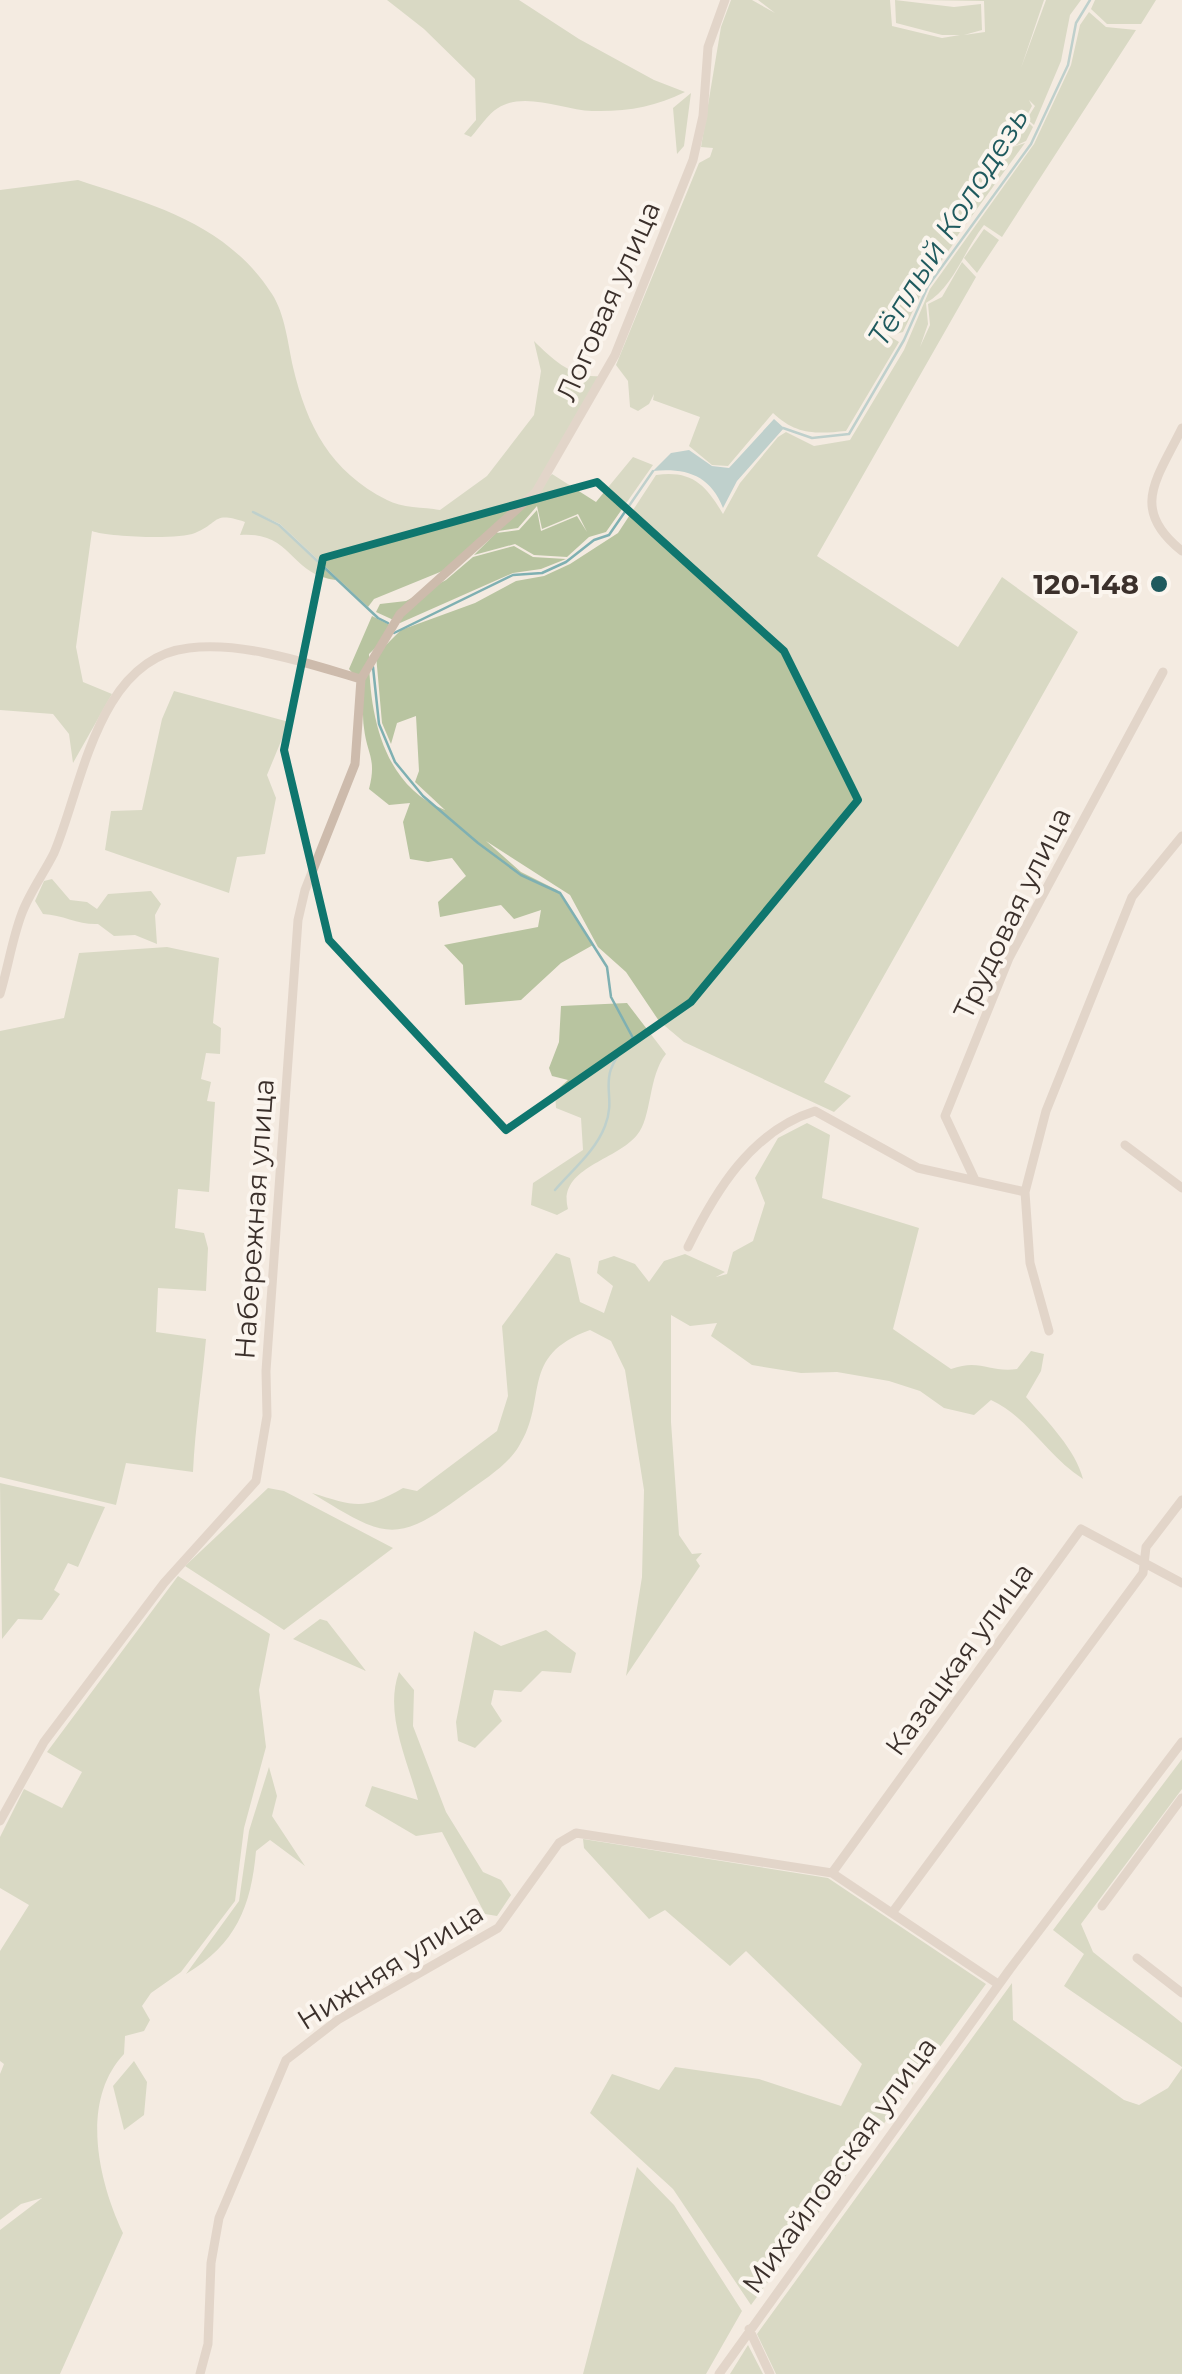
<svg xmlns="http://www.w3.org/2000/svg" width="1182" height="2374" viewBox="0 0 1182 2374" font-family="Montserrat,sans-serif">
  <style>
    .green { fill: #b8c4a0 }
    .water { fill: #7fb0b2 }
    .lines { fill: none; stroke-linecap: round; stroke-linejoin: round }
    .stream { stroke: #7fb0b2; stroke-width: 2.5 }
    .minor { stroke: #cdbbac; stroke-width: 9 }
    .marked { fill: none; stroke: #0f766e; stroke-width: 8; stroke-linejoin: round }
    .poi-dot { fill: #1f5a5e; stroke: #fbf5ee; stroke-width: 4 }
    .labels { text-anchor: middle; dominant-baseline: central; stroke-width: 8; stroke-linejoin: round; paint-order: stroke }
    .street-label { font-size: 28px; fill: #3b302b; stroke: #fbf5ee }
    .poi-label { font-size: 28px; font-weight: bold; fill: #3b302b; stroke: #fbf5ee; text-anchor: end }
    .water-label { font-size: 30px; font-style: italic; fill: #1f5a5e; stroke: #fbf5ee }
  </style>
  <rect width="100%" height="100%" fill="#f4ebe1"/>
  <path class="green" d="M387,0H519L579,39L654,80L685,92C655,107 626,112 592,111C564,110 524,91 498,108C488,114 479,128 471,137L464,134L476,120L475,79L424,29Z
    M731,0H752L775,13L758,0H890L892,26L942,38L960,35H942L896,23L895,0L954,7L981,4L982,30L964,35L985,32L984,1L918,0H1044L1021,68L1046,0H1081L1070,15L1061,61L1034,125L1027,119L1035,106L1029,100L1032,106L1025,119L1033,127L1026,141L1010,148L1025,143L966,224L964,210V226L956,238L935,229L956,240L926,283L903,332L896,334L887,325L886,334L899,342L846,431C816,434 796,435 773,413L728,466L712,465L689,446L700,417L653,400L654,394L649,404L638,411L630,407L628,381L616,365L699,163L710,157L713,148L701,147L721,27Z
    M1095,0H1156L1141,24H1107L1091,9Z
    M1089,12L1106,27L1136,30L1002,237L984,225C964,250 954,287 926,303L928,324L920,347L930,325L928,304L942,297L962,262L976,277L817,556L958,647L1002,577L1078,632L824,1082L851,1096L834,1112L684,1042L659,1021L626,972L598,947L570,895L486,841L521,872L557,890L593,945L561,963L521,1000L465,1005L463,965L444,945L538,927L541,910L514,919L501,905L440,917L438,902L466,876L452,858L428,862L410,859L403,822L410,803L389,805L369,789C377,758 367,755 364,728C361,703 368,690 349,669L372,616L396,628L369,654C369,714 383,786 445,810L415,782L419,771L416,716L397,723L391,744L382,723L376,655L401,630L475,603L516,581L544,576L570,564L618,533L656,475C692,470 706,485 723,514L740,483L778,437L786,432L814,446L850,440L904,350L930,289L1034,144L1071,65L1080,25Z
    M691,93L684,146L677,154L673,108Z
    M78,180C153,205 226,223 272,294C285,314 288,344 293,367C307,426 330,471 387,500C401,508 424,507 440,510L487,476L534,415L541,371L534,341C552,359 573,379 601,376L533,490L445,570L374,599L368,607L280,524L252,511L278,525L336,580C289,575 293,531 240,535L245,522C212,511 220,523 195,533C179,540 108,537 92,531L76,647L83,682L112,694L73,763L69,734L53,714L0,710V190Z
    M984,229L999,240L977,273L964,258Z
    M633,457L653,465L606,532L589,537L567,557L534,555L515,544L474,555L496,533L519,530L537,510L541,531L577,516L587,532L578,514L542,529L537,506L518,528L498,531L552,474L596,502Z
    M514,546L533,557L566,559L541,569L513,573L400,623L376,612L380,604L406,601L446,580L473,557Z
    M174,691L289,722L267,775L276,798L265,854L237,857L229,893L105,850L111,811L142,810L162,719Z
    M52,879L70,900L87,902L97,909L108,894L151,891L161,904L155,915L157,944L135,935L114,936L98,924C79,925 63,915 43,914L35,901L44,881Z
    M167,947L219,958L213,1023L221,1028L220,1054L206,1053L201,1079L211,1082L207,1101L215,1102L209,1192L178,1189L175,1228L204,1233L208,1248L206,1291L158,1288L156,1332L206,1339C202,1384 195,1427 193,1472L126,1463L116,1505L0,1477V1031L64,1018L79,953Z
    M627,1003L666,1054C648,1076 652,1118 637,1135C616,1161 557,1168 568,1209L557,1215L531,1205L533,1183L583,1150L581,1118L556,1108L555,1092L568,1080L552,1076L549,1068L559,1042L561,1006Z
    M807,1123L830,1135L822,1198L919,1228L893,1329L951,1369C980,1358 990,1373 1017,1369L1031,1351L1044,1354L1041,1371L1026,1397C1047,1421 1076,1450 1083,1479C1048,1457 1027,1416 991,1400L974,1415L944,1408L920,1391L889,1381L837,1372L801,1373L752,1365L711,1336L717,1323L690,1326L671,1315V1422L679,1535L692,1554L702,1553L696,1560L700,1566L626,1676L642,1577L644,1490L625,1370L611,1341L590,1330C518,1356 549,1399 519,1446C508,1465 485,1479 467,1492C396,1545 386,1539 312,1493C354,1506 364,1511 403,1488L417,1491L497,1431L508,1396L502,1326L556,1253L570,1258L580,1302L604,1313L613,1286L597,1273L599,1261L614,1256L635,1264L649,1282L664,1261L685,1254L725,1272L716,1277L727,1274L733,1252L753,1241L765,1203L755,1178L778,1138Z
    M0,1483L105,1507L78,1567L68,1563L54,1590L60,1594L42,1620L18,1619L2,1639Z
    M268,1488L284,1491L393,1548L284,1630L185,1566Z
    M178,1576L270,1634L259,1690L266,1747L244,1828L235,1901L181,1972L151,1993L142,2006L150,2020L144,2031L125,2036L124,2054C80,2101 98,2180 123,2233L60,2374H0V2230L42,2198L21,2204L0,2220V2074L4,2064L0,2061V1951L29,1905L0,1888V1837L24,1789L62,1808L82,1772L47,1752Z
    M320,1619L327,1621L366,1671L293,1639Z
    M546,1630L576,1653L571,1673L542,1671L521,1692L494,1690L491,1704L502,1721L475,1748L458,1741L456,1722L474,1631L501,1646Z
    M399,1672L414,1690L413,1726L446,1812L483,1872L501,1880L511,1895L497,1916L485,1914L442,1832L416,1836L365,1806L372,1786L418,1800C407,1759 384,1713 399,1672Z
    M1182,1759V1789L1081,1924L1093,1952L1182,2023V2067L1064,1986L1084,1954L1053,1930Z
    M269,1767L277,1796L272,1816L305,1866L270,1840L256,1851C251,1907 236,1944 186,1974L239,1901L249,1831Z
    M583,1839L828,1878L986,1984L751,2305L673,2189L590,2113L612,2074L659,2090L675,2067L759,2079L841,2106L862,2064L746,1951L730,1966L665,1910L649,1919L584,1848Z
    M1012,1983L1013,2020L1124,2100L1139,2105L1168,2088L1182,2068V2374H776L757,2334Z
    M134,2061L147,2082L144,2115L124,2130L113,2086Z
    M637,2167L674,2205L742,2311L706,2374H583Z
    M748,2345L763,2374H730Z"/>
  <path class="water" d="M774,419L784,428L737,481L723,508C710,475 686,468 653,471L671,453L689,450L712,466L729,468Z"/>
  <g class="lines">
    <path class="stream" d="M783,428L812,438L849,434L904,340L928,286L1031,144L1068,65L1076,23L1090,0
      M253,512L279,525L378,618L388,623
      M394,633L513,575L542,573L566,562L594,540L609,535L653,471
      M373,667L379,724L395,762L423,796L478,843L521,875L560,893L607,967L611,997L633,1038C591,1080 619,1090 605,1126C595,1152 572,1170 555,1190"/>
    <path class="minor" d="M1182,428C1157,479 1129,509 1182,551
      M361,679L400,614L536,492L615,355L693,160L703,116L708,47L725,0
      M0,994C8,968 12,939 22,913C30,892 44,873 54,853C82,788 97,658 189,648C244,641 309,664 361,679L355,764L305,890L298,920L266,1371L267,1416L256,1481L164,1583L44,1742L0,1821
      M1125,1145L1182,1188
      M975,1180L945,1116L1009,958L1163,672
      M688,1247C715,1192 751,1131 815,1111L918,1168L1025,1192
      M1049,1331L1030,1263L1025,1192L1046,1111L1132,897L1182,836
      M832,1873L1081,1529L1182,1583
      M1102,1906L1182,1798
      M892,1913L1143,1573L1146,1547L1182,1500
      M1137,1958L1182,1993
      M749,2329L770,2374
      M200,2374L208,2344L211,2263L219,2218L286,2060L339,2019L498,1928L559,1843L576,1833L832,1873L998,1984
      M719,2374L1010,1969L1182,1742"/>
  </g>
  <path d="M0 0H1182V2374H0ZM597,482L784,651L858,800L691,1002L506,1130L329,940L284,750L323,558Z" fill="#f4ebe1" fill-opacity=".55" fill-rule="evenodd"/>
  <path class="marked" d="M597,482L784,651L858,800L691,1002L506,1130L329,940L284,750L323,558Z"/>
  <circle class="poi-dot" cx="1159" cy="584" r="10"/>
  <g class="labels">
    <g class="street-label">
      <text transform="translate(608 301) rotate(-66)">Логовая улица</text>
      <text transform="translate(1012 913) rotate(-64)">Трудовая улица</text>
      <text transform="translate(254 1219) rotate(-86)">Набережная улица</text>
      <text transform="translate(959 1659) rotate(-54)">Казацкая улица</text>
      <text transform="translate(390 1966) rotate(-32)">Нижняя улица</text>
      <text transform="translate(839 2165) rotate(-54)">Михайловская улица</text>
    </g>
    <g class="poi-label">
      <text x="1139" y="584">120-148</text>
    </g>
    <g class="water-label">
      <text transform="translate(948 227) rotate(-58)">Тёплый Колодезь</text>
    </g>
  </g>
</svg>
